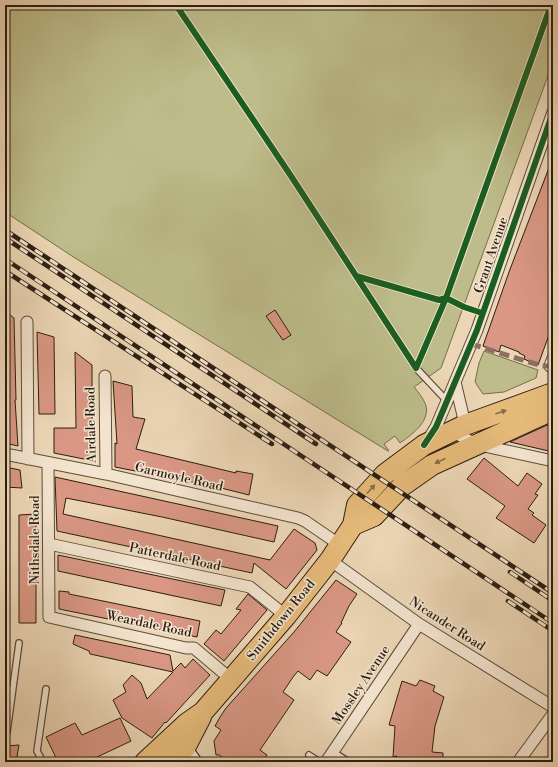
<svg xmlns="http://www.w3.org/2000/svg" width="558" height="767" viewBox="0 0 558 767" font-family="'Libre Bodoni',serif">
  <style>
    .green { fill: #bdbc8a; stroke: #746d4e }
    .building { fill: #d99784; stroke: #2b1e12 }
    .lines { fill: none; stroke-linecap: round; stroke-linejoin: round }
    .lane-casing { stroke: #5b4c3b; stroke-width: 8 }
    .street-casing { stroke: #5b4c3b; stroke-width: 13 }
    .secondary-casing { stroke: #2b1e12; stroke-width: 17 }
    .highway-casing { stroke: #2b1e12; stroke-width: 22 }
    .lane { stroke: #f3e4cf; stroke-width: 5.5 }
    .street { stroke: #f3e4cf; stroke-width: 11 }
    .secondary { stroke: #f3e4cf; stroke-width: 15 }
    .highway { stroke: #e6bb7a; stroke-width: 20 }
    .rail-casing { stroke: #2b1e12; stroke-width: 4.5 }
    .rail { stroke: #f3e4cf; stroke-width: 3; stroke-dasharray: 9; stroke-linecap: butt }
    .quiet { stroke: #8d6e63; stroke-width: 5; stroke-dasharray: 10 5; stroke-linecap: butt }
    .cycleway-casing { stroke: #f3e4cf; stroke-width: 8 }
    .cycleway { stroke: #1b5e20; stroke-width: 6 }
    .oneway { fill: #886c46 }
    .labels { text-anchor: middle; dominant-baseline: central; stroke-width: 3; stroke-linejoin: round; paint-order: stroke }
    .street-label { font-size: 13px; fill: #2b1e12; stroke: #f3e4cf }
  </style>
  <rect width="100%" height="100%" fill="#ecd6b5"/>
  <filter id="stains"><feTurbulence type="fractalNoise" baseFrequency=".005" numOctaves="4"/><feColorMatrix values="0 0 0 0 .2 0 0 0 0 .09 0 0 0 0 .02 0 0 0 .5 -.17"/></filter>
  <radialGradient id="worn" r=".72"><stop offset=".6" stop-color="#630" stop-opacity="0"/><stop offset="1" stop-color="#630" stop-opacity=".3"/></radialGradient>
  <path class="green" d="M5,5H553V62L441,368L414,387C418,392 424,399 426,406C430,422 411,435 400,443L395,436L384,444L389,451H388L75,258L5,212Z
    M484,351L538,370L536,378L504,392L483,394L475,382L479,363Z"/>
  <path class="building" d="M552,160H553V324L538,365L524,359L525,356L519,353V352L501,345L499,352L483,346L509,272Z
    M275,310L291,335L283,340L266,316Z
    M5,311L14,318L16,400H15L18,446L5,443Z
    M37,332L54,337L55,414H39Z
    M75,352L92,365V417L94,461L54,453V428H76Z
    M113,381L132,386L133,417L145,419L136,449L236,473V471L253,474L249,495L217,487L115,467V443L117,444Z
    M553,423V452L510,442L545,426Z
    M484,458L518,486L527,473L542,484L535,494L538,495L528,509L534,513L532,515L546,525L534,543L496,518L505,506L467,479Z
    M5,467L20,470L22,488L5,487Z
    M55,477L278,526L274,542L162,517L66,498L63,514L270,560L294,529L315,543L317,550L286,589L254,563L252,573L57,531Z
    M36,514V623H19V515Z
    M58,555L225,590L221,606L58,571Z
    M336,580L357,594L349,606L341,623H342L336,632L351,642L327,676L317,670L310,680L298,671L293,677L283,692L294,700L260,750L267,755L262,762H230L219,755H216L214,741L221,730L215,726L220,717L226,708L294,632Z
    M59,591L69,592V594L200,621L197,637L59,609Z
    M248,594L267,610L224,661L204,644L216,630L221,634L241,610L236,609Z
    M75,635L170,655L173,671L181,663L185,668L193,659L210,675L166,723L165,722L152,738L122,718L113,700L126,692L123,685L132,675L141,683L147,699L173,672L90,654L89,651L73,644Z
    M420,680L435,686L433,691L444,697L435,726L432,752L443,753V762H396L397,756L393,757L395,726L389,725L402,681L416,686Z
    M120,718L131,741L95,758L94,762H58L46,737L75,723L82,735Z
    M19,745L16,762L5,761V746Z"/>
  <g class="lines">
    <g class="lane-casing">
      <path id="lane" d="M416,368L447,401
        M5,690H12
        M7,732L19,643
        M333,752L349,762
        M309,755L320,762
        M43,762L37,751L46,689"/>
    </g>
    <g class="street-casing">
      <path id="street" d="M27,322L28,459
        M550,366L553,358
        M105,376L106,474
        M455,382L466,428
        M450,429L452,431L475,444L553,461
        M428,440L436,427L477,330L553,112
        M5,454L106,474L298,518L305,521L340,545
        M48,463L49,617L186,648H194L232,680
        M49,544L250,587L286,616
        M330,560L419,624L553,707
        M326,762L419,624
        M518,762L553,714"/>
    </g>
    <g class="secondary-casing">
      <path id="secondary" d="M179,741L194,762"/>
    </g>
    <g class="highway-casing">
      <path id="highway" d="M353,525L374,516L402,486L432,465L553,410
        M145,762L186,724L203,712L286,616L330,560L353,525L357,505L385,474L424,445L465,425L553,393
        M171,762L185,748L201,717"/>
    </g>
    <use href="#lane" class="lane"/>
    <use href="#street" class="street"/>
    <use href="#secondary" class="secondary"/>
    <use href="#highway" class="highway"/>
    <g class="rail-casing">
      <path id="rail" d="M5,230L553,593
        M5,238L316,444
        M5,259L553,623
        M5,271L272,444
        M510,572L553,601
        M508,601L553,631"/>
    </g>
    <use href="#rail" class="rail"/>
    <path class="quiet" d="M471,344L542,366H550"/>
    <g class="cycleway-casing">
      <path id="cycleway" d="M176,5L291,176L416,368L446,298L551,5
        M356,276L439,300L446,298L464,307L482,313
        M424,445L436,427L477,330L553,112"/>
    </g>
    <use href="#cycleway" class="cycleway"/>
  </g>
  <defs><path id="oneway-solid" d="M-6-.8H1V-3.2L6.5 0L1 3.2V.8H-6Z"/></defs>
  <g class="oneway">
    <use href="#oneway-solid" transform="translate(501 412) rotate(-19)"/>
    <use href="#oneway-solid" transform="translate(440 461) rotate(155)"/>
    <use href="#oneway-solid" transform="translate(371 489) rotate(-48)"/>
  </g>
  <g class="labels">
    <g class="street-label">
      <text transform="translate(491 255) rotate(-71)">Grant Avenue</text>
      <text transform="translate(91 425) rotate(-91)">Airdale Road</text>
      <text transform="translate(179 477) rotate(13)">Garmoyle Road</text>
      <text transform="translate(35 540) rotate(-90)">Nithsdale Road</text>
      <text transform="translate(175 557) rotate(12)">Patterdale Road</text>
      <text transform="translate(281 620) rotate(-51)">Smithdown Road</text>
      <text transform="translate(149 624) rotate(12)">Weardale Road</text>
      <text transform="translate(447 624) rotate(33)">Nicander Road</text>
      <text transform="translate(361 685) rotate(-56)">Mossley Avenue</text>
    </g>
  </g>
  <rect width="558" height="767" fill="none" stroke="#ecd6b5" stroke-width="20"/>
  <rect x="6" y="6" width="546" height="755" fill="none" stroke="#2b1e12" stroke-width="2"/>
  <rect x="10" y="10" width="538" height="747" fill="none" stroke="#2b1e12"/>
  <rect width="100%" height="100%" filter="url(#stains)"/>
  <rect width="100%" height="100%" fill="url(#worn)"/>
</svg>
